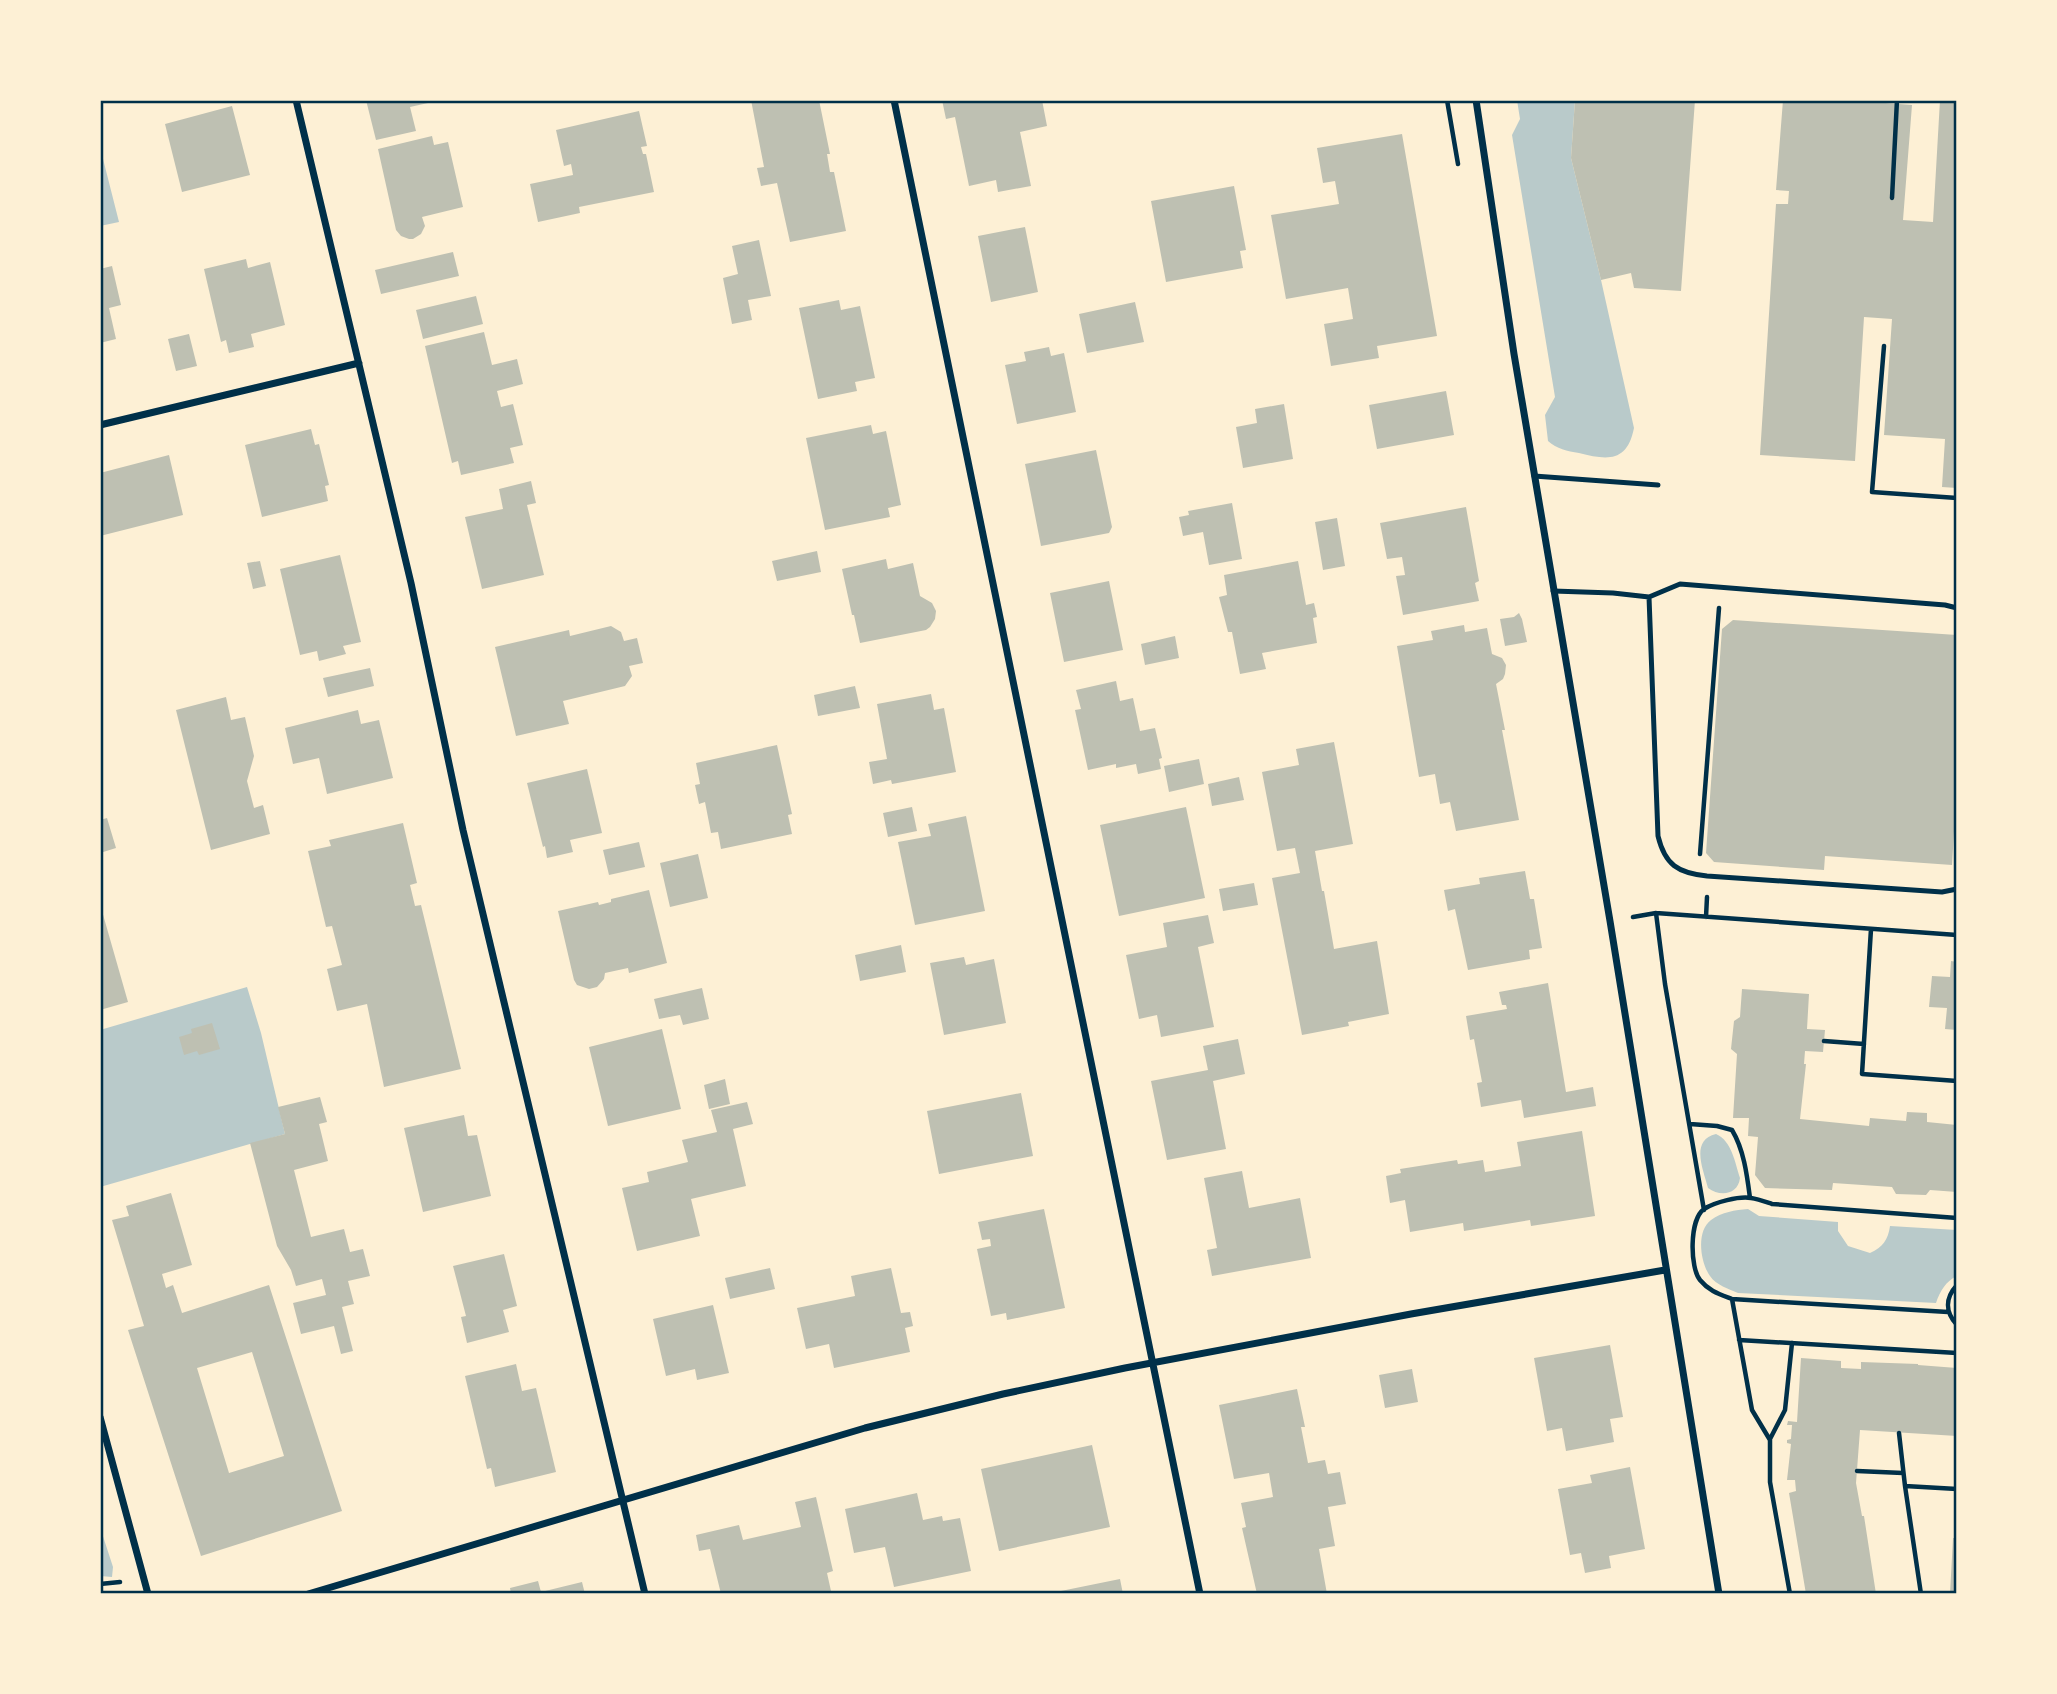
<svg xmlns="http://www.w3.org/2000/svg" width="2057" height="1694" viewBox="0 0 2057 1694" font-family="'Fira Sans',sans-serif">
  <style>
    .green { fill: #b9caca }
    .building { fill: #bec0b2; fill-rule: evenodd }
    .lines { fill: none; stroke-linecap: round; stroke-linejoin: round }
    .path { stroke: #003049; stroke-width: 4.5 }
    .service { stroke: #003049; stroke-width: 5 }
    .minor { stroke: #003049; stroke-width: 7 }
    .neatline { fill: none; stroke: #003049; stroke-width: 2.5 }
  </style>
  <rect width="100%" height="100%" fill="#fdf0d5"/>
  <path class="green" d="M1517,100H1575L1571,158L1601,280L1634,428C1627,463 1607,460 1579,453C1567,451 1557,449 1548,441L1545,415L1555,397L1512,135L1520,119Z
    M100,147L119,222L100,226Z
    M247,987L261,1033L285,1134L100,1187V1030Z
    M1716,1134C1732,1141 1735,1163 1740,1178C1738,1195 1720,1197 1708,1188C1703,1169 1690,1140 1716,1134Z
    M1748,1209L1759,1216L1838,1222V1231L1848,1246L1870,1253C1883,1247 1888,1240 1890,1226L1957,1230V1276C1946,1281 1940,1291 1936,1303L1738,1293C1729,1289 1716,1285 1710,1276C1700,1262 1696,1231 1711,1220C1722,1212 1735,1210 1748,1209Z
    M100,1527L113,1567L112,1577L100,1576Z"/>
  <path class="building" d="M366,100H437V101L410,107L416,131L376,140Z
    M751,100H819L830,154H827L830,172H834L846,231L790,242L777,183L761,186L757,168L764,167Z
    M942,100H1042L1047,126L1020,132L1031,186L998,192L996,180L969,186L955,117L946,119Z
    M1575,100H1695L1681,291L1634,288L1631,273L1601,280L1571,158Z
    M1783,100H1846L1912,105L1903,220L1933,222L1940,100H1957V488L1942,487L1945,439L1884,435L1892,319L1864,317L1855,461L1760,455L1776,204H1788L1789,191L1776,190Z
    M232,106L250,175L182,192L165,124Z
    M639,111L647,146L641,147L643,154H646L654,192L579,207L580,213L538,222L530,184L573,175L571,164L564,166L556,130Z
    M1402,134L1437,336L1377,346L1379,358L1331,366L1324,324L1353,319L1348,288L1286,299L1271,215L1339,204L1335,181L1323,183L1317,148Z
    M432,136L434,145L448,142L463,207L422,217L425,226L421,234L413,239H409L401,236L396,230L378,149Z
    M1234,186L1246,250L1240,251L1243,268L1166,282L1151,201Z
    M1025,227L1038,292L991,302L978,236Z
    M759,240L771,296L748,300L752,320L732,324L723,278L738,274L732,246Z
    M453,252L459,276L381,294L375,270Z
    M246,259L248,268L270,262L285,325L251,334L254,347L229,353L226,340L221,342L204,269Z
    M112,266L121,305L109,308L116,339L100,343V269Z
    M476,296L483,324L423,339L416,310Z
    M839,300L841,310L860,306L875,378L855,382L857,391L818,399L799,308Z
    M1135,302L1144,342L1087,353L1079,314Z
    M484,332L492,365L517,359L523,384L497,391L501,407L513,404L523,445L510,448L514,463L461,475L458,461L452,463L425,346Z
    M189,334L197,366L176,371L168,339Z
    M1049,347L1051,356L1064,353L1076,412L1017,424L1005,365L1026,361L1024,352Z
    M1446,391L1454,435L1377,449L1369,405Z
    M1284,404L1293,459L1243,468L1236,427L1257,423L1255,409Z
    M871,425L873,434L886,431L901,505L888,508L890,517L825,530L806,438Z
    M311,429L315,445L319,444L329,485L325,486L328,501L262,517L245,445Z
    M1096,450L1112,527L1109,533L1041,546L1025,464Z
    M169,455L183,515L100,536V473Z
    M531,481L536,503L527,505L544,575L482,589L465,517L503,509L499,489Z
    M1232,503L1242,559L1209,565L1203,532L1183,536L1179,517L1189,515L1188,511Z
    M1466,507L1479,581L1475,583L1479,601L1403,615L1396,576L1405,575L1402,557L1387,559L1380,523Z
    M1337,518L1345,566L1323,570L1315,522Z
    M817,551L821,572L777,581L772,561Z
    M340,555L361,642L343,646L346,654L319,661L317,651L300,655L280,569Z
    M886,559L888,569L913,563L920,596L932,603L936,611L935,619L930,627L926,630L860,643L854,615H852L842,569Z
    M260,561L266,586L253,589L247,563Z
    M1298,561L1306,605L1314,603L1317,617L1313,618L1317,643L1262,653L1266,669L1240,674L1232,632H1228L1219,597L1227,595L1224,575Z
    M1109,581L1123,650L1064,662L1050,593Z
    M1519,613L1522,619L1527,642L1505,646L1500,619L1514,617Z
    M1733,620L1957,635V781L1952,865L1825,856L1824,870L1714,862L1706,853L1722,629Z
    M1464,625L1465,632L1487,628L1492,654L1502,658L1506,665L1505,674L1503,679L1496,684L1505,730H1502L1519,820L1456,831L1450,802L1440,804L1435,774L1419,777L1397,646L1433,640L1431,631Z
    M611,626L621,632L624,641L637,638L643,663L629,666L632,676L625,686L563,701L569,724L516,736L495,647L569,630L570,636Z
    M1175,636L1179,658L1145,665L1141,644Z
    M370,668L374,686L328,697L323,678Z
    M1116,681L1120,701L1133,698L1140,731L1155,728L1162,758L1159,759L1161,769L1138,774L1136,764L1116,768V764L1088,770L1075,710L1081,709L1076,690Z
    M855,686L860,708L818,716L814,695Z
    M931,694L934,710L944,708L956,772L892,784L891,780L873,784L869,762L887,759L877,704Z
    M226,697L231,720L245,717L254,756L247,781L254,808L263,805L270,834L211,850L176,710Z
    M358,710L361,724L379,720L393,778L327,794L319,758L293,764L285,728Z
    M1334,742L1353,844L1315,851L1322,891H1324L1334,949L1377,941L1389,1014L1348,1022L1349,1026L1302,1035L1272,878L1300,873L1295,848L1277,851L1262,772L1299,765L1296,749Z
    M777,745L792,814L788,815L792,834L721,849L718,832L711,833L705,802L699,804L695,785L700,784L696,763Z
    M1199,759L1204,784L1169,792L1164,766Z
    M587,769L602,833L570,840L573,852L547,858L545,846L543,847L527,783Z
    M1239,777L1244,800L1212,806L1208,784Z
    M912,807L917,831L888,837L883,813Z
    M1186,807L1205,898L1119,916L1100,825Z
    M966,816L985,911L915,925L898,842L931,836L928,824Z
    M107,818L116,848L100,853V820Z
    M403,823L417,883L410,885L415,906L421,905L461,1069L384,1087L367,1004L337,1011L327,969L342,965L332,926L326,927L308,851L331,846L329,840Z
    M639,842L645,867L609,875L603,850Z
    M698,854L708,898L670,907L660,863Z
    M1525,871L1530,899H1534L1542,948L1529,950L1530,959L1468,970L1455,909L1448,911L1444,890L1480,884L1479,878Z
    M1254,883L1258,905L1223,911L1219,889Z
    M649,890L667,963L629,973L628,968L605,973L604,979L597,987L589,989L577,985L574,980L558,911L598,902L599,905L611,902V899Z
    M100,904L128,1002L100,1010Z
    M1208,915L1214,943L1198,947L1214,1027L1161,1037L1157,1015L1139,1019L1126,955L1167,947L1163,923Z
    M901,945L906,972L860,981L855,955Z
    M964,957L966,965L994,959L1006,1023L944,1035L930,963Z
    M1951,961L1957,962V1030L1945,1029L1947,1008L1929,1007L1932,976L1950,977Z
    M1548,983L1566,1092L1593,1087L1596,1106L1524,1118L1521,1100L1481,1107L1477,1083L1482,1082L1474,1039L1470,1040L1466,1016L1507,1009L1506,1005H1502L1499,992Z
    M702,988L709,1019L683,1025L680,1015L659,1019L654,999Z
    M1742,989L1809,994L1807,1029L1825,1030L1823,1052L1805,1051L1804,1064H1806L1800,1119L1869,1126L1870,1118L1906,1121L1907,1112L1927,1113V1122L1957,1125V1192L1930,1190L1926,1195L1896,1194L1892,1187L1833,1183L1832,1190L1765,1188L1755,1175L1758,1137L1748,1136L1749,1118H1733L1737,1054L1731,1049L1734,1021L1740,1017Z
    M212,1023L220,1049L199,1055L197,1051L184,1055L179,1037L192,1033L191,1029Z
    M662,1029L681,1109L608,1126L589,1047Z
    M1238,1039L1245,1074L1213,1081L1226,1149L1167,1160L1151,1081L1208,1070L1203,1046Z
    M725,1079L730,1104L709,1109L704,1085Z
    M1021,1093L1033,1156L939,1174L927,1111Z
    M320,1097L327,1122L319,1124L328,1161L294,1170L311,1237L344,1229L350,1252L363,1249L370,1276L348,1281L354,1304L342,1307L353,1351L341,1354L334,1326L301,1334L293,1303L326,1295L322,1279L296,1286L291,1270L277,1246L250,1143L285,1134L278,1107Z
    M747,1102L753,1124L733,1129L746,1186L691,1199L700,1236L637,1251L622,1188L649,1182L647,1172L688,1162L682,1140L717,1132L711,1110Z
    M464,1115L468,1136L477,1135L491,1196L423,1212L404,1128Z
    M1582,1131L1595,1216L1531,1226L1530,1220L1464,1231L1463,1223L1410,1232L1405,1200L1390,1203L1386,1176L1401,1173L1400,1169L1457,1160L1458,1164L1483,1160L1485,1172L1521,1166L1517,1142Z
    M1242,1171L1249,1208L1300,1198L1311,1258L1212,1276L1207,1250L1217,1248L1204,1178Z
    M171,1193L192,1265L162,1274L166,1288L173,1285L182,1313L269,1285L342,1511L201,1556L128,1330L144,1326L112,1220L129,1216L126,1206ZM252,1352L284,1456L229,1473L197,1368Z
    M1044,1209L1065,1308L1007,1320L1006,1313L991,1316L977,1249L991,1246L990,1239L982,1240L978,1222Z
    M504,1254L517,1306L503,1310L509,1332L467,1343L461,1317L466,1316L453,1266Z
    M770,1268L775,1289L730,1299L725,1278Z
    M891,1268L901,1313L910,1312L913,1326L905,1328L910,1352L834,1368L829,1344L806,1349L797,1308L855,1296L851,1276Z
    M713,1305L729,1373L697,1380L695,1369L666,1376L653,1319Z
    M1610,1345L1623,1417L1610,1419L1614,1442L1566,1451L1562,1428L1547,1431L1534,1358Z
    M1801,1358L1841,1361V1368L1861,1369V1362L1918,1364V1365L1957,1368V1436L1860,1430L1856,1483L1862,1516H1864L1876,1594H1806L1789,1493L1796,1491L1795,1480H1787L1791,1444L1787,1443V1440L1791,1439L1792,1425H1787L1788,1421L1797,1422Z
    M516,1364L522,1391L536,1388L556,1472L495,1487L491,1468L487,1469L465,1376Z
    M1412,1369L1418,1402L1385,1408L1379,1375Z
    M1297,1389L1305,1427H1301L1308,1463L1325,1460L1328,1474L1340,1472L1346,1504L1328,1507L1335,1546L1319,1549L1327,1594H1257L1242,1528L1246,1527L1241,1503L1273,1497L1269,1473L1234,1479L1219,1405Z
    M1092,1445L1110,1527L999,1551L981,1469Z
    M1630,1467L1645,1549L1609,1556L1611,1568L1585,1573L1581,1553L1570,1555L1558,1489L1592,1483L1590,1475Z
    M917,1493L923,1520L942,1516L943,1521L960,1518L971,1571L894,1587L885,1547L854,1553L845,1509Z
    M816,1497L833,1571L827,1573L831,1591L815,1594H721L710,1549L699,1551L696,1535L739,1525L743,1540L801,1527L795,1502Z
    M1953,1538H1957V1594H1950Z
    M1120,1579L1123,1594H1056V1592Z
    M538,1581L541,1592L582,1582L585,1594H511L510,1588Z"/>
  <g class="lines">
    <path class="path" d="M1447,100L1458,164
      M1892,198L1897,100
      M1884,346L1872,492L1957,498
      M1700,854L1719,608
      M1656,913L1665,984L1704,1210
      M1633,917L1656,913L1957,935
      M1706,917L1707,897
      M1871,929L1862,1074L1957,1081
      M1824,1041L1864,1044
      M1690,1124L1717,1126L1732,1130C1744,1150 1747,1175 1750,1198
      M1957,1285C1945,1298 1945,1312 1957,1325
      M1732,1299C1719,1294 1709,1291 1700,1280C1690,1268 1689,1220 1704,1209C1715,1202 1739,1196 1751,1198C1758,1199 1766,1202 1772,1204L1957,1218
      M1739,1340L1957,1353
      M1899,1433L1905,1486
      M1770,1439L1785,1410L1792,1343
      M1857,1471L1903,1473
      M100,1584L120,1582
      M1790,1594L1770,1482V1440L1752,1410L1732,1299L1948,1312
      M1921,1594L1905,1486L1957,1489"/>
    <path class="service" d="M1534,476L1658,485
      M1553,591L1613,593L1649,597L1680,584L1945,605L1957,608
      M1649,597L1658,836C1665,865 1678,873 1707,876L1942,892L1957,889"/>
    <path class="minor" d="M296,100L411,583L463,830L645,1594
      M894,100L1200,1594
      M1476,100L1514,354L1610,921L1719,1594
      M100,425L359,363
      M100,1417L148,1594
      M308,1594L865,1428L1003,1394L1125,1368L1411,1314L1665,1270"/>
  </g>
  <rect width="2057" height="1694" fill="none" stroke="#fdf0d5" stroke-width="203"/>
  <rect x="102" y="102" width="1853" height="1490" class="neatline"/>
</svg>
